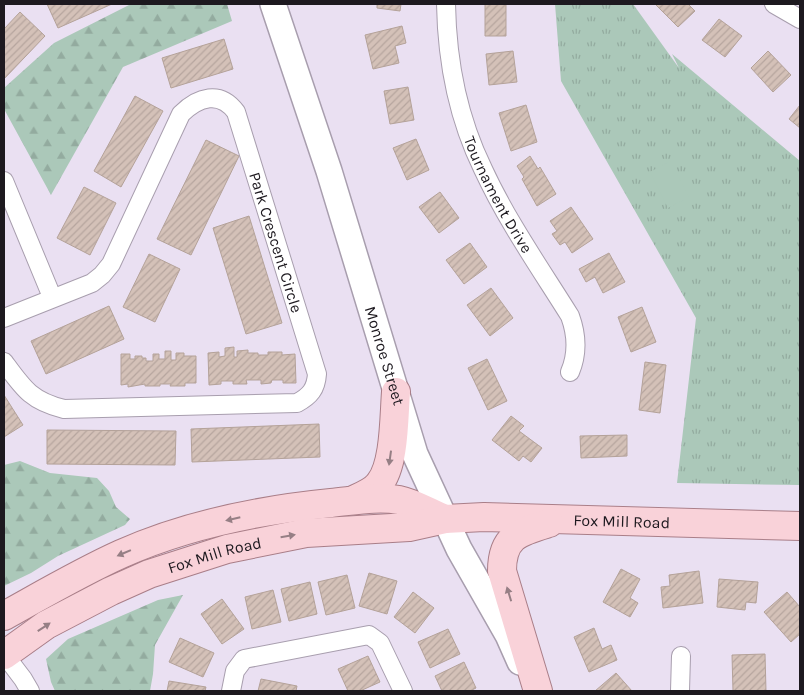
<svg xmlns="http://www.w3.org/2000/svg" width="804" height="695" viewBox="0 0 804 695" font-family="Karla,sans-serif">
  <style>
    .grass { fill: url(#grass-tufts) }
    .forest { fill: url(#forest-firs) }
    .pitch { fill: #abc8b9 }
    .building { fill: url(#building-hatch); stroke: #b4a299 }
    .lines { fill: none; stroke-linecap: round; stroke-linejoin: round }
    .minor-casing { stroke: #a89eae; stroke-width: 20 }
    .secondary-casing { stroke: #a89eae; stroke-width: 28 }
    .primary-casing { stroke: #a97e88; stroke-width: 30 }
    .minor { stroke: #fff; stroke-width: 18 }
    .secondary { stroke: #fff; stroke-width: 25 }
    .primary { stroke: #f9d2d9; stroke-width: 28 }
    .oneway { fill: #967f85 }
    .labels { text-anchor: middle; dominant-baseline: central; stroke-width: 4.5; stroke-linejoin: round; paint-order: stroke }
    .street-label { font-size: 16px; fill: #1d191f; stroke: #f7edff }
  </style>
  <defs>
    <pattern id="grass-tufts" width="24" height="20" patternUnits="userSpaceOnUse" patternTransform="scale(1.25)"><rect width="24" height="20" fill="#abc8b9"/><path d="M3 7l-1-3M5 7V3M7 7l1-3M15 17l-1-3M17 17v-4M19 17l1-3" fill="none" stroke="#93ab9f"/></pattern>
    <pattern id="forest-firs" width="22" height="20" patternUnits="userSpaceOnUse" patternTransform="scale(1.25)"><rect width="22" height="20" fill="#abc8b9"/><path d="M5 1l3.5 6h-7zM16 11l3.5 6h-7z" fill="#93ab9f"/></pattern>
    <pattern id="building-hatch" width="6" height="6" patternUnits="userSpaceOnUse" patternTransform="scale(1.25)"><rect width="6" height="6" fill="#d4c1b8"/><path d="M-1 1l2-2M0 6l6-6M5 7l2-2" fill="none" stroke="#b6a59e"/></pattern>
  </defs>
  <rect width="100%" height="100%" fill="#eae0f2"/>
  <path class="grass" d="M555,4H633L679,68L672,54L800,161V485L677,483L696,318L561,81Z"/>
  <path class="forest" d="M131,4H227L232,21L123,67L51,195L4,109V88L54,43Z
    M20,461L50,473L97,478L109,491L116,507L130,519L125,525L58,556L31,573L4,586V465Z
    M183,595L155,645L153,674L150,691H55L51,682L46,659L68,639L158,600Z"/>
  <path class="pitch" d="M670,161L689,197L668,208L650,172Z"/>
  <path class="building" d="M47,4H112L58,28Z
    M377,4H401L400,11L377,8Z
    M485,4H506V36H485Z
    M657,4H688L695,11L678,27L656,5Z
    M20,12L45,36L4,79V29Z
    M719,19L742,36L725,57L702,40Z
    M402,26L406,43L395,46L399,63L373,69L365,35Z
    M224,39L233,69L171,88L162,58Z
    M513,51L517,82L489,85L486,54Z
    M768,51L791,75L773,92L751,68Z
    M408,87L414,120L390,124L384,91Z
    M135,96L163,111L121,187L94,171Z
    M526,105L537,142L511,151L499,113Z
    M800,105V128L789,119Z
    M416,139L429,170L407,180L393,148Z
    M206,140L239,156L191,255L157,239Z
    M530,156L538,169L540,167L556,194L537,206L522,179L524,177L517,166Z
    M84,187L116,203L90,255L57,238Z
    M440,192L459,218L439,233L419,207Z
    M571,207L593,239L572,253L565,242L560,245L552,234L557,231L550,221Z
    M249,216L282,323L246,334L213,228Z
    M470,243L487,267L464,284L446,260Z
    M609,253L625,282L603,293L595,277L586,282L579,269Z
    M149,254L180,269L155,322L123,307Z
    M491,288L513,318L490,336L467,305Z
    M109,306L124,339L46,374L31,341Z
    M642,307L656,342L631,352L618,317Z
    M234,347V357H237V351L248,350V353H258V355H268V352H282V355L295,354L296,383H283V380H272L271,383L261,384V380H246L247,384H233V381H221V384L209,385L208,353L219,352V357L225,356V348Z
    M165,351H171V360H176V353H184V356H196V383H185V386H170L171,384H160V386H145V384L128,387V384L121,385V354H130V359H135V356H142V358H146V361H153V354H159V359H165Z
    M487,359L507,401L488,410L468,368Z
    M645,362L666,365L660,413L639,410Z
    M4,395L23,425L4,437Z
    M511,416L524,426L519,431L542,448L531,462L523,456L519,461L492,440Z
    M319,424L320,457L192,462L191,429Z
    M47,430L176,431L175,465L47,464Z
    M627,435V456L581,458L580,436Z
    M621,569L640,579L630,598L638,603L630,617L603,602Z
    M699,571L703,603L663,608L661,587L670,586L669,575Z
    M369,573L397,581L387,614L359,606Z
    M347,575L355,608L326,615L318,582Z
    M719,579L758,582L756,603L746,602L745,610L717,607Z
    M310,582L317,614L289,621L281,589Z
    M273,590L281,622L252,629L245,597Z
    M413,592L434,608L415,633L394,617Z
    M787,592L800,607V634L791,642L764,612Z
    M222,599L244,629L222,644L201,614Z
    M594,628L602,649L611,645L617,660L589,672L574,637Z
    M448,629L460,654L430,668L418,642Z
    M180,638L214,653L203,677L169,662Z
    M765,654L766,691H733L732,655Z
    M368,656L380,682L360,691H348L338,669Z
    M464,662L476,688L470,691H442L435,676Z
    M616,673L632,691H595Z
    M261,679L297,686L296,691H258Z
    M169,681L206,687L205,691H167Z"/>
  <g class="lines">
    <g class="minor-casing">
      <g id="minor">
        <path id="s1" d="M446,4C447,60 458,118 483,169C507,221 540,268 570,316C577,335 578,353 570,372"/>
        <path d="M774,4L800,19"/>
        <path d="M4,181L52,297"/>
        <path id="s2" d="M4,318L92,283L102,275L111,264L181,114C198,97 220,90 236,112L317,374C316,389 310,396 297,403L64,409C31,401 23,388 4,362"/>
        <path d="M4,654L23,679L30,691"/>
        <path d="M231,691L235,671L244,659L369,635L380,643L403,691"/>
        <path d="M680,691L681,656"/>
      </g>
    </g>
    <g class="secondary-casing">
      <g id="secondary">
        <path id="s3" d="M273,4L329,171L415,454L459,549L508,635L520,662"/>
      </g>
    </g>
    <g class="primary-casing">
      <g id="primary">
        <path d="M353,500C362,496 373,492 379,484C395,465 394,417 396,392"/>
        <path d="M4,616C42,595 81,572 121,554C186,525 260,510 331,503C353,501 377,496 399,500C414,503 430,513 445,519"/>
        <path id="s4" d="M4,655L46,625L111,591L149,574L227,549L306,533L409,527L445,519L484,517L800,526"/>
        <path d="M538,691L502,571C502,536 519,532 549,523"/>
      </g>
    </g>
    <use href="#minor" class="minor"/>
    <use href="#secondary" class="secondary"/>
    <use href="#primary" class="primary"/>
  </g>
  <defs><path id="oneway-solid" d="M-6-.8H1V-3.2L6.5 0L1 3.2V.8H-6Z" transform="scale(1.25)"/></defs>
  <g class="oneway">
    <use href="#oneway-solid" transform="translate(390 458) rotate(98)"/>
    <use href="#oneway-solid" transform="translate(233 519) rotate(167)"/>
    <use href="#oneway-solid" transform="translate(288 536) rotate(-10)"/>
    <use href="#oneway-solid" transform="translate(124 553) rotate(157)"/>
    <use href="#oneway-solid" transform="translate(509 594) rotate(-107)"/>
    <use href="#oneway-solid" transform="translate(44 627) rotate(-33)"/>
  </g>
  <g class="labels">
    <g class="street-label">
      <text stroke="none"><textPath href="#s1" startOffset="200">Tournament Drive</textPath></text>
      <text stroke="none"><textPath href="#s2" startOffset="488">Park Crescent Circle</textPath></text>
      <text stroke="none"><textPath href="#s3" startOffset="369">Monroe Street</textPath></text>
      <text stroke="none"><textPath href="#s4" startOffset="646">Fox Mill Road</textPath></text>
      <text stroke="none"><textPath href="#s4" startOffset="235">Fox Mill Road</textPath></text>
    </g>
  </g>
  <rect width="804" height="695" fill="none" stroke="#1d191f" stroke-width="10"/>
</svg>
